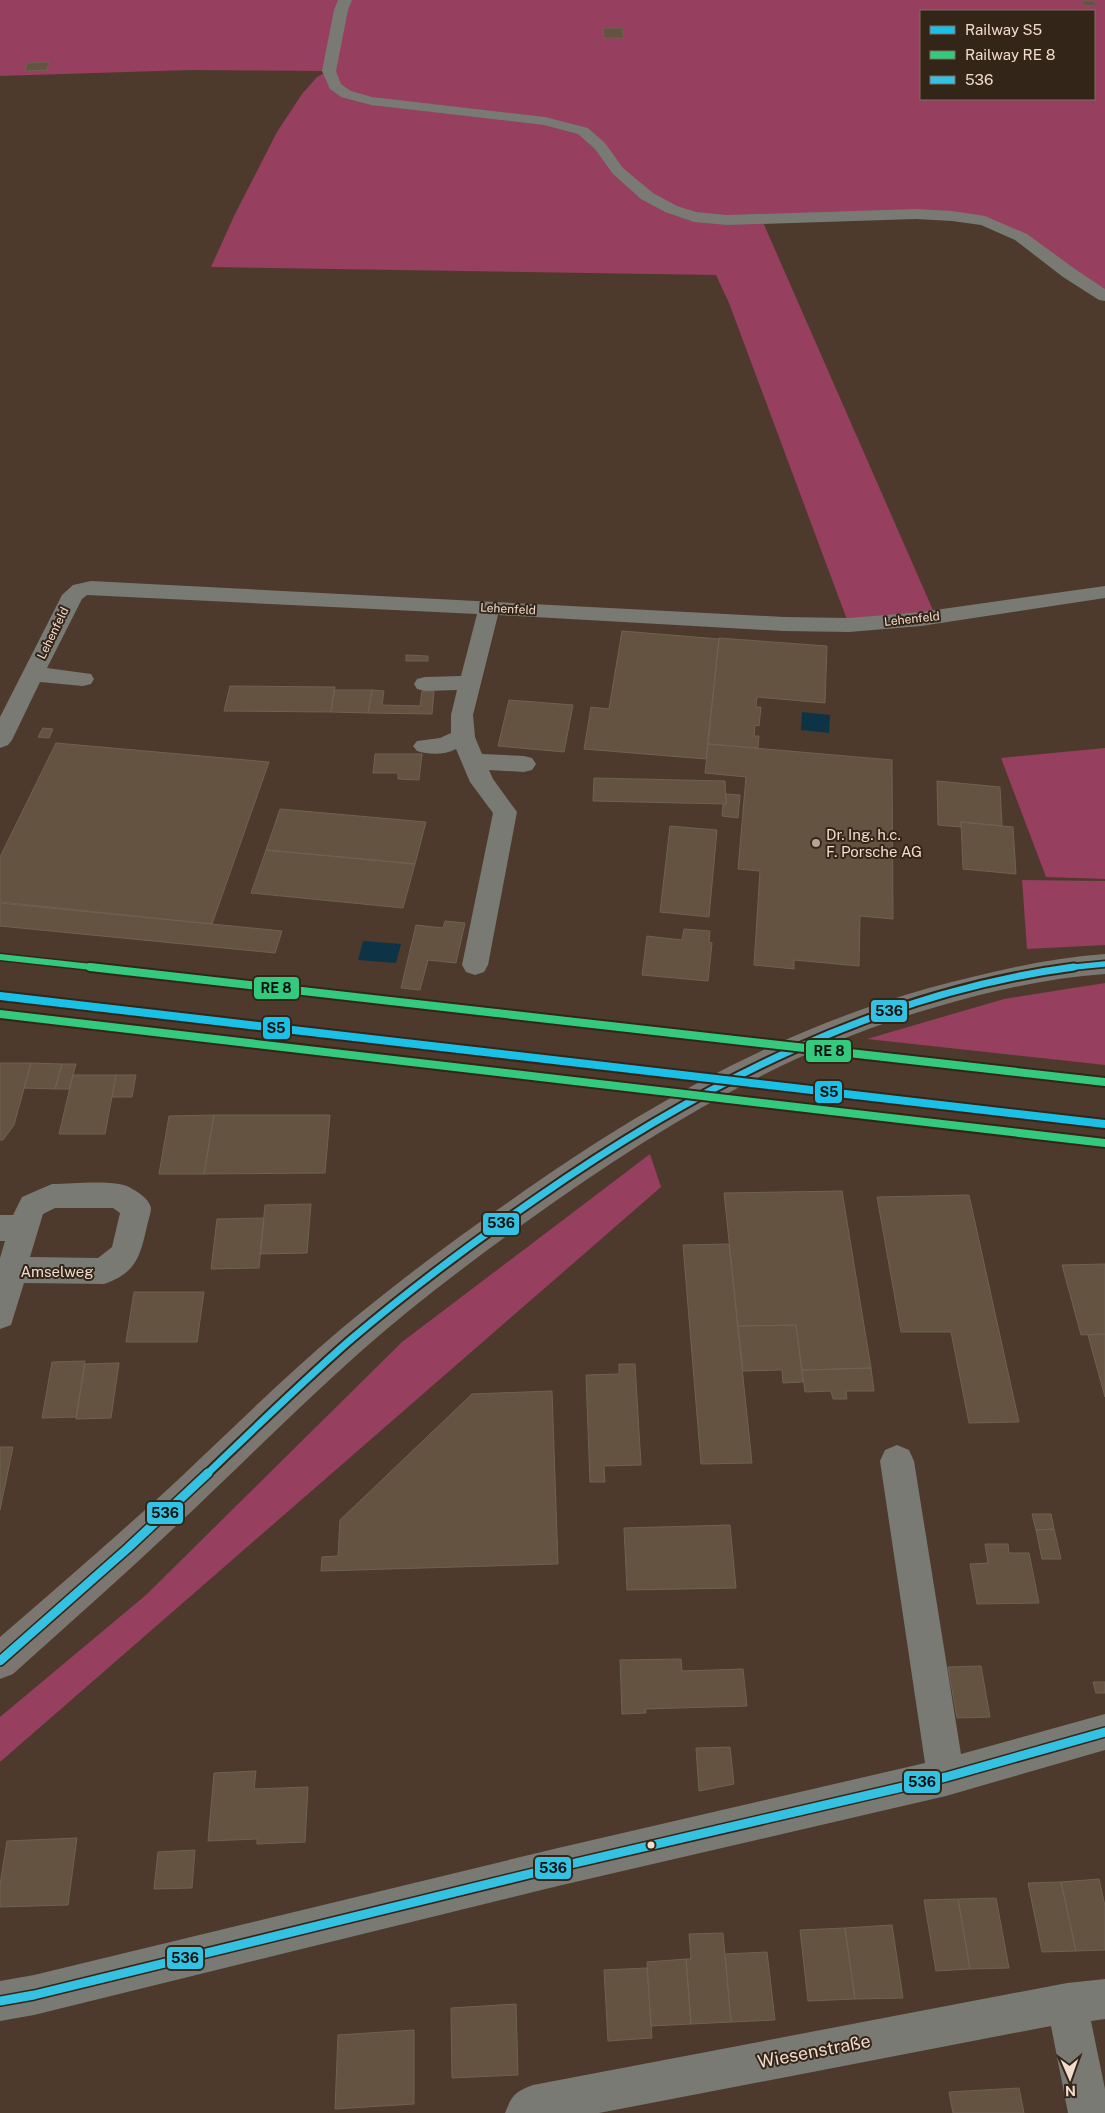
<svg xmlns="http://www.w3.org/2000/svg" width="1105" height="2113" viewBox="0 0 1105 2113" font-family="'Public Sans',sans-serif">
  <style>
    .green { fill: #963f5e; fill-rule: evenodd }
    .water { fill: #0d3346 }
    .building { fill: #645341; stroke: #6f6153 }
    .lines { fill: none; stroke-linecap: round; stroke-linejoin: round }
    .minor { fill: #787a73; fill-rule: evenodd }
    .major { fill: #7b7770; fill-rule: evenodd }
    .bus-1-far2-casing { stroke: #342519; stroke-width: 9 }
    .bus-1-far1-casing { stroke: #342519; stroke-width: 11 }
    .bus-1-casing { stroke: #342519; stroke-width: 12 }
    .bus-1-far2 { stroke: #33c2e2; stroke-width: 5.5 }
    .bus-1-far1 { stroke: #33c2e2; stroke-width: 7 }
    .bus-1 { stroke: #33c2e2; stroke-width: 9 }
    .rail-1-casing { stroke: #342519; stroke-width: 12 }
    .rail-2-far1-casing { stroke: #342519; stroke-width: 9 }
    .rail-2-casing { stroke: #342519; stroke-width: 12 }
    .rail-1 { stroke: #1ac1e7; stroke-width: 8 }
    .rail-2-far1 { stroke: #33ca7d; stroke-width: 6 }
    .rail-2 { stroke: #33ca7d; stroke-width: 8 }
    .poi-dot { fill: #b8a395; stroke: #342519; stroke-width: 2 }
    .bus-dot { fill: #f1dccd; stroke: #342519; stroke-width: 2 }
    .labels { text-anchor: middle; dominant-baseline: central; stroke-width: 4; stroke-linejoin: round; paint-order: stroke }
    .far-street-label { font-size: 12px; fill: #f1dccd; stroke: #342519 }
    .poi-label { font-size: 15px; fill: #f1dccd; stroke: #342519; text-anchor: start }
    .street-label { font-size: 15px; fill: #f1dccd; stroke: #342519 }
    .near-street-label { font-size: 18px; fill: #f1dccd; stroke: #342519 }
    .line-badge { stroke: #342519; stroke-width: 2 }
    .pale-badge-label { font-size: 14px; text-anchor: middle; font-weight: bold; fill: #111 }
  </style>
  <rect width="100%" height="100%" fill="#4d3a2c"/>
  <path class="green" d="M0,0H1105V296L1021,237L952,216L762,220L936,617L849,625L729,303L716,275L211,267L235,214L277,132L302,94L317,77L328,71L191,70L0,76ZM921,11H1094V99H921Z
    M1105,748V879L1046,877L1001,758Z
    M1022,880L1105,881V945L1027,949Z
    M1105,983V1065L867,1039L1004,999Z
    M650,1154L661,1187L0,1762V1717L146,1595L402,1342Z"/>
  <path class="water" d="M802,712L830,715L829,733L801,730Z
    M363,941L401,944L396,963L358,960Z"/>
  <path class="building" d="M1081,1H1093L1098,5L1085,6Z
    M603,28H622L624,38H604Z
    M49,62L47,70L25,71L27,63Z
    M622,631L719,639L706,759L584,749L591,707L609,709Z
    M719,638L827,646L825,703L757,697L756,707H761L759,726L755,725L754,736H759L758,748L708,744Z
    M406,655L428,656V661H406Z
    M230,686L335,687L331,712L224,711Z
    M334,690H372L368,713L331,712Z
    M372,690L384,691L382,705L420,706L422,691H434L432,714L368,713Z
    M509,700L573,705L564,752L498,746Z
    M43,728L53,729L49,738L38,737Z
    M56,743L269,762L212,924L0,902V857Z
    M708,744L892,760L893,919L860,916L859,966L794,960V969L754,965L760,871L738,869L746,777L705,773Z
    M375,754H422L419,780L398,779V773H373Z
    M594,778L725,781L726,804L593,801Z
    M937,781L1000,787L1002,826L961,822V827L938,825Z
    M726,794L740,795L738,818L722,816L723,804H726Z
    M280,809L426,822L415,864L266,850Z
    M961,822L1013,827L1016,874L963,869Z
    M670,826L717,830L709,917L660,912Z
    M266,850L415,864L403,908L251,893Z
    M0,903L282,931L275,953L0,926Z
    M445,921L465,923L456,963L428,960L420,990L401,988L416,925L443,928Z
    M684,929L710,931L709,942L712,943L708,981L642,975L647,936L682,940Z
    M0,1063H31L14,1125L3,1140H0Z
    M31,1063L62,1064L55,1089L24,1088Z
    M62,1064H76L69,1089H55Z
    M73,1075H116L105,1134H59Z
    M116,1075H136L132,1097H112Z
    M214,1115L204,1174H159L169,1116Z
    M214,1115H330L325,1173L204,1174Z
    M842,1191L871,1368L802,1370L796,1325L738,1326L724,1193Z
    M969,1195L1019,1422L969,1423L951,1332H901L877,1197Z
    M311,1204L307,1253L260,1254L265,1205Z
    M264,1218L259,1268L211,1269L217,1219Z
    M729,1244L752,1463L701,1464L683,1245Z
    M1105,1264V1334L1081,1335L1062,1265Z
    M134,1292H204L197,1342H126Z
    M796,1325L803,1382L783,1383L782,1370L743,1371L738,1326Z
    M1105,1334V1397L1088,1335Z
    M85,1361L76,1417L42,1418L52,1362Z
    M119,1363L111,1418L76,1419L85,1364Z
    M619,1364H635L641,1465L604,1466L605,1482H590L586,1375L619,1374Z
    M871,1368L874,1391H846L847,1399H833L831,1391L805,1392L802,1370Z
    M552,1391L558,1564L321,1571L322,1557L338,1556L340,1520L472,1394Z
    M0,1447H13L0,1510Z
    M1032,1514H1051L1054,1529L1036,1530Z
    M730,1525L736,1588L627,1590L624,1528Z
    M1054,1529L1061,1559H1042L1036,1530Z
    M985,1544H1008L1009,1553H1029L1039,1603L977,1604L970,1564L988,1563Z
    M681,1659L682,1671L743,1669L747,1706L645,1709L646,1713L622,1714L620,1660Z
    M981,1666L990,1717L957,1718L948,1667Z
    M1093,1682H1105V1693H1096Z
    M730,1747L734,1784L699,1791L696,1748Z
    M256,1771L254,1789L308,1787L305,1842L257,1844V1839L208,1841L214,1773Z
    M77,1838L68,1905L0,1907V1885L7,1841Z
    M195,1850L192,1888L154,1889L158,1852Z
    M1099,1879L1105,1906V1950L1076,1951L1061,1882Z
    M1061,1882L1076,1951L1042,1952L1028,1883Z
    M996,1898L1009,1968L970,1969L958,1899Z
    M958,1899L970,1969L936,1971L924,1900Z
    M892,1925L903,1998L855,1999L845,1928Z
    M845,1928L855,1999L808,2001L800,1930Z
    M723,1933L731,2022L691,2024L686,1959H691L689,1934Z
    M767,1952L775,2020L731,2022L725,1954Z
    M686,1959L691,2024L651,2026L647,1962Z
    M647,1968L652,2038L608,2041L604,1970Z
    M516,2004L518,2075L452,2078L451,2008Z
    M414,2030V2104L335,2109L338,2035Z
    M1019,2088L1024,2113H953L949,2092Z"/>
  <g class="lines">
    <path class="minor" d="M338,0H352L348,10L336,71L341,84L345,87L351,91L372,97L545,117L588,128L605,143L623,168L653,193L677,206L696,212L727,215L916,209L952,211L985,216L1027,234L1075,269L1105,289V301L1099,300L1063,277L1015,240L981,225L952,221L916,219L727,225L694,222L665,212L641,199L613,174L595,149L578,134L544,125L371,105L341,97L330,89L322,71L334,10Z
      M91,581L784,617L849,618L921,612L1105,586V598L921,626L849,632L784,631L498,615L473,715L475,737L482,754L524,756L532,758L536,764L532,770L524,772L489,770L493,779L517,812L488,965L484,972L475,975L466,972L462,965L493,813L470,782L456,749C444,755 430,755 417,751L413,746L417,741L440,738L451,733V715L457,690L425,691L417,689L414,684L417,679L425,677L461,676L477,614L87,595L82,599L47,668L91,674L94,679L91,684L83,686L40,682L12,740L8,745L0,748V717L62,595L73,585Z
      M52,1184C71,1184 113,1179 129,1187C136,1191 149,1198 151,1208C151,1213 148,1221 147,1226C140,1257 136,1273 104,1284L24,1283L11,1325L0,1329V1258L5,1241H0V1215H13L22,1197ZM55,1208H113L120,1213L112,1247L98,1258L30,1257L43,1214Z
      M897,1445L909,1450L914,1461L961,1754L1105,1714V1750L946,1796L558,1886L34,2015L0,2021V1981L34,1975L558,1848L925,1763L880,1461L885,1450Z
      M1105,1979V2019L1091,2021L1105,2089V2113H1068L1051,2026L599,2113H505C512,2095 515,2092 533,2085L1067,1983Z"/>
    <path class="major" d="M1105,954V974C1048,978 990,991 936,1007C785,1050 652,1131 526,1222C469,1263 412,1306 359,1353C296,1409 237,1469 175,1527C122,1577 67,1625 13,1674L0,1679V1637C52,1592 104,1547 155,1501C217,1444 276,1384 341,1329C395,1284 452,1241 510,1201C639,1109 776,1031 929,988C986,973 1046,958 1105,954Z"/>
    <g class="bus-1-far2-casing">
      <path id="bus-1-far2" d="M1064,968L1105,964"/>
    </g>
    <g class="bus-1-far1-casing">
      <path id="bus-1-far1" d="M207,1474C254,1429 300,1384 349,1341C409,1290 472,1243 537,1198C698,1086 876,993 1074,967"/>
    </g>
    <g class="bus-1-casing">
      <path id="bus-1" d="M0,1661L128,1548L208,1473
        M0,2001L34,1995L558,1867L946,1777L1105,1732"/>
    </g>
    <use href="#bus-1-far2" class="bus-1-far2"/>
    <use href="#bus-1-far1" class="bus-1-far1"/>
    <use href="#bus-1" class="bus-1"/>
    <g class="rail-1-casing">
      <path id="rail-1" d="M0,996L1105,1124"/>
    </g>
    <g class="rail-2-far1-casing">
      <path id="rail-2-far1" d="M0,957L101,968"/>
    </g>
    <g class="rail-2-casing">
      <path id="rail-2" d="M90,967L1105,1082
        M0,1014L1105,1143"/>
    </g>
    <use href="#rail-1" class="rail-1"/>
    <use href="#rail-2-far1" class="rail-2-far1"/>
    <use href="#rail-2" class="rail-2"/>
  </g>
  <circle class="poi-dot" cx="816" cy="843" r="5"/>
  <circle class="bus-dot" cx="651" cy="1845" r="4.5"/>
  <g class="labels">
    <g class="far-street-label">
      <text transform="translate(508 609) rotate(3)">Lehenfeld</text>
      <text transform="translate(912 619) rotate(-6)">Lehenfeld</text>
      <text transform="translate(53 633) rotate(-64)">Lehenfeld</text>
    </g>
    <g class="poi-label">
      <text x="826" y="834">Dr. Ing. h.c.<tspan x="826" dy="17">F. Porsche AG</tspan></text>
    </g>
    <g class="street-label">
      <text x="57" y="1271">Amselweg</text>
    </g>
    <g class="near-street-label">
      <text transform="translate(814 2051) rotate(-11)">Wiesenstraße</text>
    </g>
  </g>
  <g class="line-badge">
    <rect x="253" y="976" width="47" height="24" rx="5" fill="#33ca7d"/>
    <rect x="870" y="999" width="38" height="24" rx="5" fill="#33c2e2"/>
    <rect x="262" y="1016" width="29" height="24" rx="5" fill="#1ac1e7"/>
    <rect x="805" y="1039" width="47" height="24" rx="5" fill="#33ca7d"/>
    <rect x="814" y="1080" width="29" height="24" rx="5" fill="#1ac1e7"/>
    <rect x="482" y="1212" width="38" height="24" rx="5" fill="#33c2e2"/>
    <rect x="146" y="1501" width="38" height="24" rx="5" fill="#33c2e2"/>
    <rect x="903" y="1770" width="38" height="24" rx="5" fill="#33c2e2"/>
    <rect x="534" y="1856" width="38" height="24" rx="5" fill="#33c2e2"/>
    <rect x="166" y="1946" width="38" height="24" rx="5" fill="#33c2e2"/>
  </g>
  <g class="pale-badge-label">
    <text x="276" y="993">RE 8</text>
    <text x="889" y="1016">536</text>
    <text x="276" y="1033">S5</text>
    <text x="829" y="1056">RE 8</text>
    <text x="829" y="1097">S5</text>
    <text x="501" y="1228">536</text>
    <text x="165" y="1518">536</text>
    <text x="922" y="1787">536</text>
    <text x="553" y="1873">536</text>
    <text x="185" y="1963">536</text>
  </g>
  <rect x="920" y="10" width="175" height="90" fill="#342519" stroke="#806e61"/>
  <rect x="930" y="26" width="25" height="8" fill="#1ac1e7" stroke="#806e61"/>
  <text x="965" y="35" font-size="15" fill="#f1dccd">Railway S5</text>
  <rect x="930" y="51" width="25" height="8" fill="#33ca7d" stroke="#806e61"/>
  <text x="965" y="60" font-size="15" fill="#f1dccd">Railway RE 8</text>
  <rect x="930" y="76" width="25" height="8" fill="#33c2e2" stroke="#806e61"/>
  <text x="965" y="85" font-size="15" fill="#f1dccd">536</text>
  <g transform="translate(1070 2078) rotate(178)" stroke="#342519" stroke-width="4" paint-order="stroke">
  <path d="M0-4L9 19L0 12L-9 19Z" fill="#f1dccd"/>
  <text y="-8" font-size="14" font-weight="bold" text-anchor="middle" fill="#f1dccd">N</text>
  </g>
</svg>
